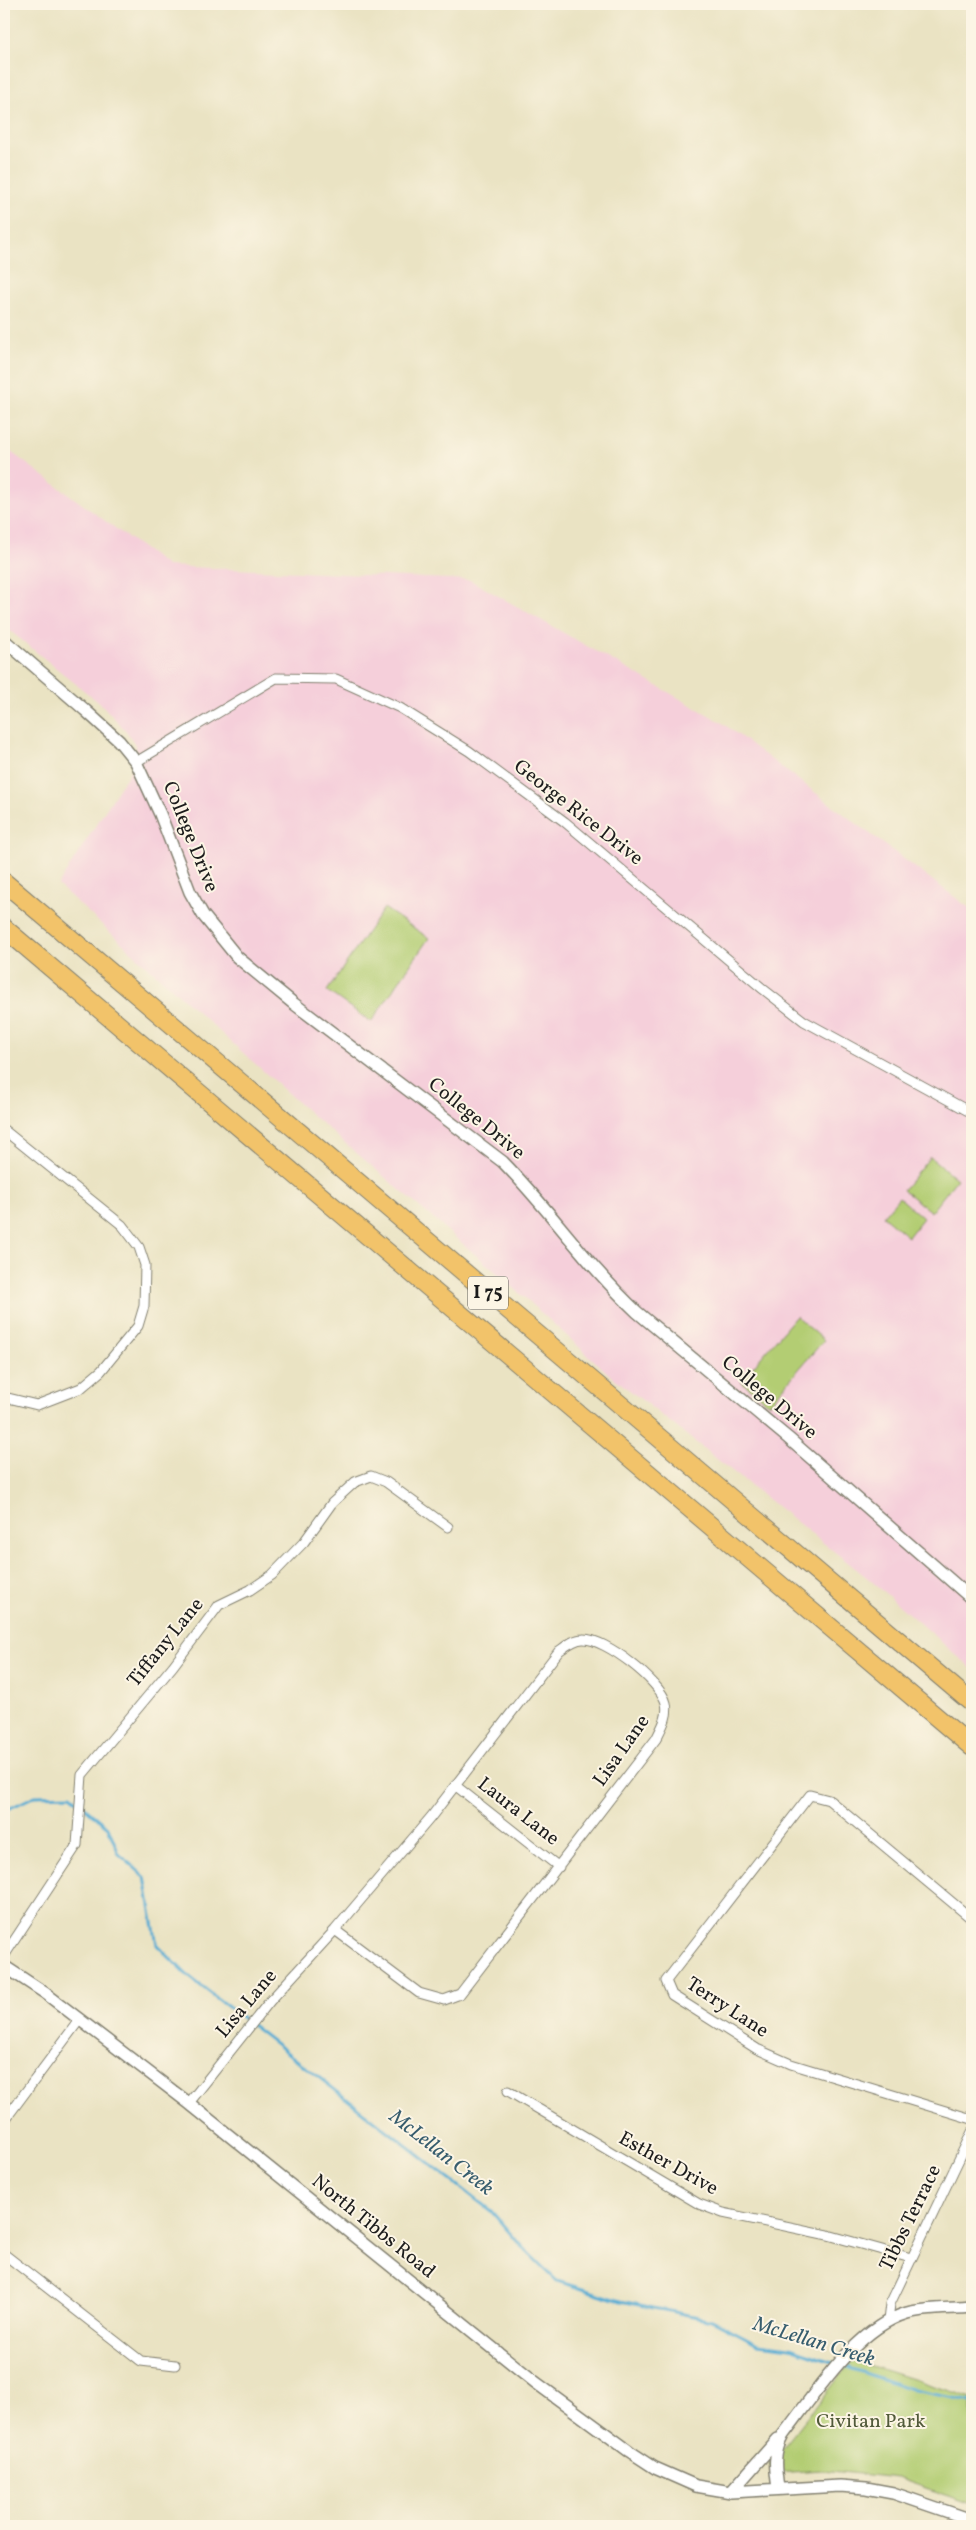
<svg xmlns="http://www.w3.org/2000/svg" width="976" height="2530" viewBox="0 0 976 2530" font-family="Vollkorn,serif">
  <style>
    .built { fill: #f5cfda }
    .green { fill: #b3cd73; stroke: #687448 }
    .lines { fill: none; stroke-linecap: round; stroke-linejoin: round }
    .stream { stroke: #57acd3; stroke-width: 3 }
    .minor-casing { stroke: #838070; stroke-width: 11 }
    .tertiary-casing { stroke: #838070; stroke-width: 14 }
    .motorway-casing { stroke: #838070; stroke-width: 20 }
    .minor { stroke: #fff; stroke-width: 9 }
    .tertiary { stroke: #fff; stroke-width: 11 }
    .motorway { stroke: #f2c36a; stroke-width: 18 }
    .labels { text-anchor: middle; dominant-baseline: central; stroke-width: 4; stroke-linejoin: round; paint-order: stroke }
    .shield { fill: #fcf5e5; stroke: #5f5d58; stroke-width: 1 }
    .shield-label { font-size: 19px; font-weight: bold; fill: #1c1c1c }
    .street-label { font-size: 20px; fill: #1c1c1c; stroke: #fcf5e5 }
    .park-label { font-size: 20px; fill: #515a3a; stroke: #fcf5e5 }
    .water-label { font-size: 21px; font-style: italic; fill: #375d6e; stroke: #fcf5e5 }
  </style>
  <rect width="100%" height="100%" fill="#fcf5e5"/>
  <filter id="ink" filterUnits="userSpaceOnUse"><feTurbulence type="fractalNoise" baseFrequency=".02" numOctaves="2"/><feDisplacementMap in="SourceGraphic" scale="10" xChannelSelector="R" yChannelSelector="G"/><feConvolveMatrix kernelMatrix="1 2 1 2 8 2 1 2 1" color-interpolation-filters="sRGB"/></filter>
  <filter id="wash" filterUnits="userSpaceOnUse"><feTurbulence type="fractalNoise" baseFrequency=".0096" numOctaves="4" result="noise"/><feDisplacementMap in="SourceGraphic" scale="20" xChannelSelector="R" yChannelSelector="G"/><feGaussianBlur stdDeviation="1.12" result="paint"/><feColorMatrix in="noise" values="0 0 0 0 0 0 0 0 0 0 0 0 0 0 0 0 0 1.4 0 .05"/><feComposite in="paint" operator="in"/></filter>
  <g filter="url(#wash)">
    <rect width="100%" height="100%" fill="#eae3c3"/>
    <path class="built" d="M4,447L167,566L470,580L721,722L972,910V1669L869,1579L609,1374L505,1280L305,1109L58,885L136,762V746L127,732L102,705L4,626Z"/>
    <path class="green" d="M384,908L429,938L371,1022L327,991Z
      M930,1157L957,1179L931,1212L903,1190Z
      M899,1197L923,1218L908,1237L883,1216Z
      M796,1316L824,1340L769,1404L741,1381Z
      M853,2360L972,2398V2504L897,2478L822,2470L776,2473L769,2465Z"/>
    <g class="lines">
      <path class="stream" d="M4,1480L7,1474
        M82,1805L108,1827L119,1854L145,1877L157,1945L187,1975L491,2211L522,2247L557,2281L621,2301L712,2320L758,2344L790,2348L835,2363
        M4,1811L35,1796L71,1795L78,1801
        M841,2365L914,2390L972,2402"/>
    </g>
  </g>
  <g filter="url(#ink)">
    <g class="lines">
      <g class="minor-casing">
        <path id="minor" d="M136,762L276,678L336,679L400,708L469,751L565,822L763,989L804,1021L972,1113
          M4,1130L122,1225L139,1247L145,1265L144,1306L138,1326L101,1371L81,1388L37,1405L4,1397
          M456,1786L559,1867
          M972,1919L829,1800L810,1795L666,1981L672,1995L757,2049L791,2064L972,2119
          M4,1956L77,1845L82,1775L173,1666L219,1605L250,1590L272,1575L304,1542L332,1503L355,1482L371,1476L386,1482L448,1527
          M508,2091L699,2204L723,2213L828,2235L911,2258
          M189,2103L270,2001L335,1930L431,1817L559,1651C566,1646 574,1639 583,1639C605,1638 661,1682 666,1703C669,1716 662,1727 656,1739L460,1994L444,2000L419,1993L335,1930
          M4,2121L80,2019
          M4,2254L141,2361L175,2365
          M888,2321L890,2304L972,2132"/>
      </g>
      <g class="tertiary-casing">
        <path id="tertiary" d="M4,640L85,710L119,741L136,762L160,814L190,892L203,915L237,957L293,1003L503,1162C550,1210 588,1266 637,1312L788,1438L972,1599
          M4,1966L45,1993L190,2104L535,2382L629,2451L655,2468L696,2486L731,2492L840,2486L866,2488L893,2493L972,2520
          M778,2488C775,2468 773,2453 783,2435C815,2394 856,2328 907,2313C927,2308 951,2309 972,2307
          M731,2492L778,2439"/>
      </g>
      <g class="motorway-casing">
        <path id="motorway" d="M4,882L972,1703
          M4,928L972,1747"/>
      </g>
      <use href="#minor" class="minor"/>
      <use href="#tertiary" class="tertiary"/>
      <use href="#motorway" class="motorway"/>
    </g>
  </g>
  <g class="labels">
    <rect class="shield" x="468" y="1276.5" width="40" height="33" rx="4"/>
    <g class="shield-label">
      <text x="488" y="1293">I 75</text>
    </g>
    <g class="street-label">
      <text transform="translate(578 813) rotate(38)">George Rice Drive</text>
      <text transform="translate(190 837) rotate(68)">College Drive</text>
      <text transform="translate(476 1119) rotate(39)">College Drive</text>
      <text transform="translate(769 1398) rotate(40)">College Drive</text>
      <text transform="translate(166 1643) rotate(-51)">Tiffany Lane</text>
      <text transform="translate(622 1751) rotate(-55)">Lisa Lane</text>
      <text transform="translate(518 1812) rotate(38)">Laura Lane</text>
      <text transform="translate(247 2004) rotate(-50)">Lisa Lane</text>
      <text transform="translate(727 2008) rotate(33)">Terry Lane</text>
      <text transform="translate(668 2164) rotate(29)">Esther Drive</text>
      <text transform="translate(911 2218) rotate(-64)">Tibbs Terrace</text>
      <text transform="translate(373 2227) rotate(39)">North Tibbs Road</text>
    </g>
    <g class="park-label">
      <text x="871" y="2422">Civitan Park</text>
    </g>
    <g class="water-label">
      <text transform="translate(441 2153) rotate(38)">McLellan Creek</text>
      <text transform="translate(814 2342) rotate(17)">McLellan Creek</text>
    </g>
  </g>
  <rect width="976" height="2530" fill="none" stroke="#fcf5e5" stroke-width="20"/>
</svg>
